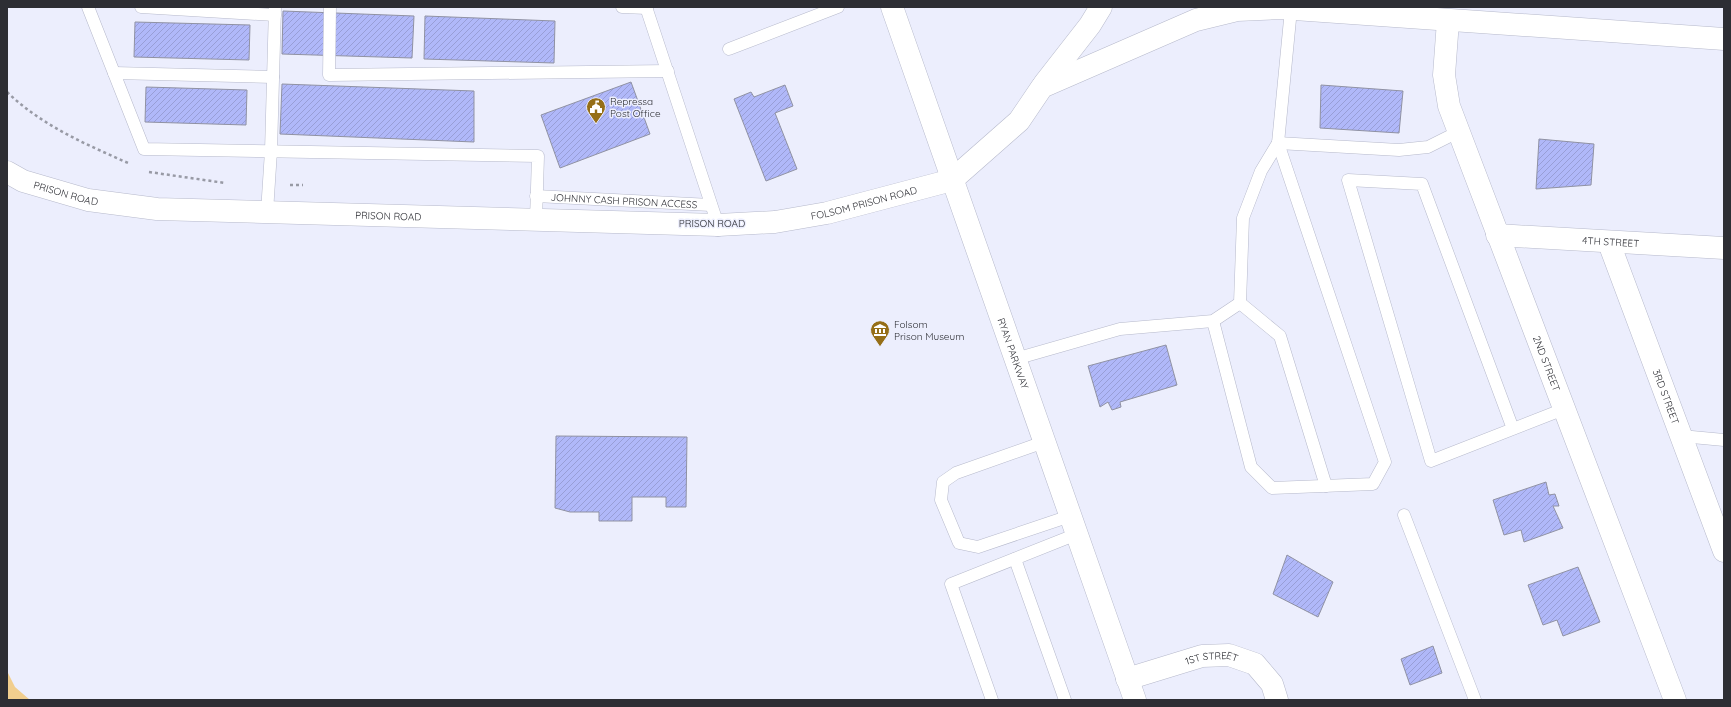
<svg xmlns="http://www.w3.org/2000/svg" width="1731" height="707" viewBox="0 0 1731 707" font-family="Quicksand,sans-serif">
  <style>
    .green { fill: #f1ce8e }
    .building { fill: url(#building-hatch); stroke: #9092a3 }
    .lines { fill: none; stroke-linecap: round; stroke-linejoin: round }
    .lane-casing { stroke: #b6b9cb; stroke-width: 13 }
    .street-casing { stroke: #b6b9cb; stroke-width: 23 }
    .secondary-casing { stroke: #b6b9cb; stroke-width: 23 }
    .path { stroke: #989aa5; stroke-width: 2.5; stroke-dasharray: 3 3; stroke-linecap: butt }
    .lane { stroke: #fff; stroke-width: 12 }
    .street { stroke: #fff; stroke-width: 22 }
    .secondary { stroke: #fff; stroke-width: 22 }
    .labels { text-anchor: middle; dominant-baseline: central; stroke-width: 3; stroke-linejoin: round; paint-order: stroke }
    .poi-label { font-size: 10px; fill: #2d2e34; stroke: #eceefd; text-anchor: start }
    .street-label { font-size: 10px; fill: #2d2e34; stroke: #eceefd }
  </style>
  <defs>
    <pattern id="building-hatch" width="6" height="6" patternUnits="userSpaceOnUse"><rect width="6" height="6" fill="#b0b8f9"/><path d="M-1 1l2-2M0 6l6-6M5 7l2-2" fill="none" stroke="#989ed6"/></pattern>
  </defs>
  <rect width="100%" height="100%" fill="#eceefd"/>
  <path class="green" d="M7,671L15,687L30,700H7Z"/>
  <path class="building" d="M283,11L414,16L412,58L282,54Z
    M425,16L555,21L554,63L424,59Z
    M135,22L250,25L249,60L134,57Z
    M631,82L650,134L560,168L541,115Z
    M282,84L474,91V142L280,134Z
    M785,85L793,106L775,113L797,169L766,181L734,99L751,92L754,97Z
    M1321,85L1403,91L1399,133L1320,128Z
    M146,87L247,90L246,125L145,122Z
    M1539,139L1594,144L1591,185L1536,189Z
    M1166,345L1177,385L1120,402L1121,407L1112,410L1108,402L1100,407L1088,366Z
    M556,436L687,437L686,507H666V497H632V521H599V512H570L555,508Z
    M1546,482L1549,495L1555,494L1559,506H1553L1563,528L1524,542L1521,530L1504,535L1493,500Z
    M1287,555L1333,582L1318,617L1273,594Z
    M1578,567L1600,622L1563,636L1557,620L1543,625L1528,585Z
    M1433,646L1442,673L1410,685L1401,659Z"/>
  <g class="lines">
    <g class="lane-casing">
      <g id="lane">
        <path d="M88,7L144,149L538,156L536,220"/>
        <path d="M141,7L275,15"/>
        <path d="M330,7L329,75L668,71"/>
        <path d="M622,7L647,8"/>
        <path d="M646,7L718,225"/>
        <path d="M729,49L838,7"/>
        <path d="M114,73L273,77"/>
        <path d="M1278,143L1399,150L1428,147L1458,132"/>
        <path id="s1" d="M536,196L711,205"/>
        <path d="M267,212L271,151L275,7"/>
        <path d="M1240,303L1280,336L1326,486"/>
        <path d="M1213,321L1251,467L1272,488L1373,484L1385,462L1278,143L1291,9"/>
        <path d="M1015,359L1120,329L1213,321L1240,303L1243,218L1261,171L1278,143"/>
        <path d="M1513,429L1422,184L1348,180L1431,461L1564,409"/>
        <path d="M1681,436L1724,440"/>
        <path d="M1044,442L956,473L943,482L941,500L959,543L978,547L1070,516"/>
        <path d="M1404,515L1475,700"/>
        <path d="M1015,559L1065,700"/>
        <path d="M992,700L951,584L1077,534"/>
      </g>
    </g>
    <g class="street-casing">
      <g id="street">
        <path id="s2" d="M892,7L1135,700"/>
        <path id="s3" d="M1448,21L1444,75L1449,106L1675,700"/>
        <path d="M1044,84L1090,25L1101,7"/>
        <path id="s4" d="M718,225L775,222L827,213L952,180L1019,121L1042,87L1196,20L1237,10L1280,8L1724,39"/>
        <path id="s5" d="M1497,235L1724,248"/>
        <path id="s6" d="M1609,243L1724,551"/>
        <path id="s7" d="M1127,679L1202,656L1229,655L1255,664L1272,684L1277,700"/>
      </g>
    </g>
    <g class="secondary-casing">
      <g id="secondary">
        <path id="s8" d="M7,172L23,181L88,200L157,209L718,225"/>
      </g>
    </g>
    <path class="path" d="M7,92C41,125 85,144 128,163
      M149,172L225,183
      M290,185H303"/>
    <use href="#lane" class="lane"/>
    <use href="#street" class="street"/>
    <use href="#secondary" class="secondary"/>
  </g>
  <defs>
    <g id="civic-pin" transform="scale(1)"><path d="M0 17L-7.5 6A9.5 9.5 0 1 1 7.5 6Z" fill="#956e17" stroke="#eceefd"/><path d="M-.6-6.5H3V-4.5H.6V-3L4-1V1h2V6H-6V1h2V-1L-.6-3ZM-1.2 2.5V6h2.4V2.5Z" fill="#fff"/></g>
    <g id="museum-pin" transform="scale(1)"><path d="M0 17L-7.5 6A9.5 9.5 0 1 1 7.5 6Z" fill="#956e17" stroke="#eceefd"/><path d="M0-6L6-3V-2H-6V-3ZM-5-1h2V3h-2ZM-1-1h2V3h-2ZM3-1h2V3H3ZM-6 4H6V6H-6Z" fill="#fff"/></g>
  </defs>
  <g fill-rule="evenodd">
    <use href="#civic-pin" x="596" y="107"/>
    <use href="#museum-pin" x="880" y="330"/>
  </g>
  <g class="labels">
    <g class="poi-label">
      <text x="610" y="101">Repressa<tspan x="610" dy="12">Post Office</tspan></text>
      <text x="894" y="324">Folsom<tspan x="894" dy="12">Prison Museum</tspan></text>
    </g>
    <g class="street-label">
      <text stroke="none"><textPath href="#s8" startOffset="63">PRISON ROAD</textPath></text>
      <text stroke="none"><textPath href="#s1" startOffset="88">JOHNNY CASH PRISON ACCESS</textPath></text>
      <text stroke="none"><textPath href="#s4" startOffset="148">FOLSOM PRISON ROAD</textPath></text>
      <text stroke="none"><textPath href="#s8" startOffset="387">PRISON ROAD</textPath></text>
      <text x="712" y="223">PRISON ROAD</text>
      <text stroke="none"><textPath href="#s5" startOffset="114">4TH STREET</textPath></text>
      <text stroke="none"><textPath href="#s2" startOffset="367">RYAN PARKWAY</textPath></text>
      <text stroke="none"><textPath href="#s3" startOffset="361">2ND STREET</textPath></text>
      <text stroke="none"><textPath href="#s6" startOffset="164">3RD STREET</textPath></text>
      <text stroke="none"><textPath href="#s7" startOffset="88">1ST STREET</textPath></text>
    </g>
  </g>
  <rect width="1731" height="707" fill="none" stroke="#2d2e34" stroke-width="16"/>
</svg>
